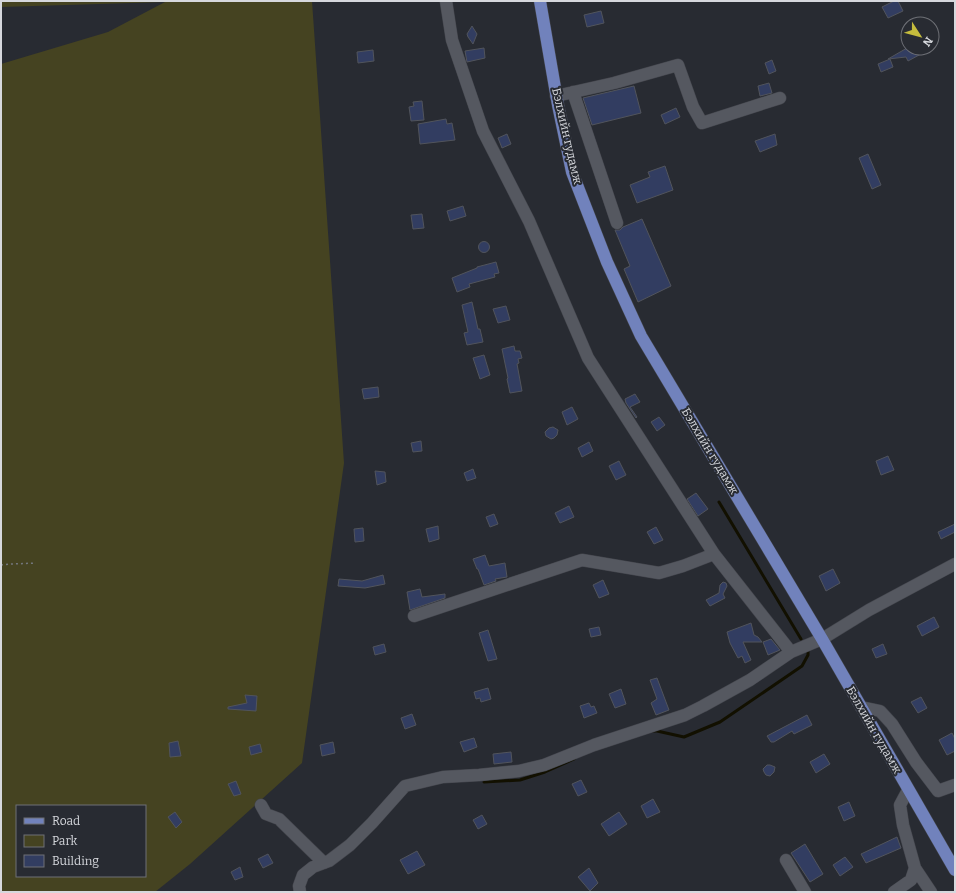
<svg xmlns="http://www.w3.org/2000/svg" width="956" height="893" viewBox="0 0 956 893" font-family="Bitter,serif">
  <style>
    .green { fill: #454321; fill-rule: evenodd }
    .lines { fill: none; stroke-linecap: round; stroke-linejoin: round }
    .stream { stroke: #121000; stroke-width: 3 }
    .building { fill: #323d61; stroke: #51545c }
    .minor-casing { stroke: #44464d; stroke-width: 13 }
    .major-casing { stroke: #44464d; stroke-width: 13 }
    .path { stroke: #74777d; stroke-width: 1.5; stroke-dasharray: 2 3; stroke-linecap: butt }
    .minor { stroke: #555860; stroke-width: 12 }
    .major { stroke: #7182bc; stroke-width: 12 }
    .labels { text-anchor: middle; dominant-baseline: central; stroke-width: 4; stroke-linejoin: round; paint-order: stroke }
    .street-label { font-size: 12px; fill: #d6d8dd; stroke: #282b32 }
  </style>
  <rect width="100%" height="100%" fill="#282b32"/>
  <path class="green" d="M1,1H312L344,463L302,763L190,864L155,892H1V64L108,32L165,2L1,7ZM17,806H145V876H17Z"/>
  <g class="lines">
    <path class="stream" d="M719,502L801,639
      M653,731H657L684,737L720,722L802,666L808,655V650
      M484,782L520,780L545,772L574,759"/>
  </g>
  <path class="building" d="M894,1H898L903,11L888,18L882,7Z
    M601,11L604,23L587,27L584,15Z
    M472,26L477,34L473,44L468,37L467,34Z
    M484,48L485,58L467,62L465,51Z
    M907,48H917L921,54L908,61L906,57L888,59Z
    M373,50L374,61L358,63L357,52Z
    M890,59L893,67L881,72L878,64Z
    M772,60L776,71L769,74L765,63Z
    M769,83L772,93L760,96L758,86Z
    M634,86L641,113L592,125L583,98Z
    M422,101L424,120L411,121L409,107L414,106L413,102Z
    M676,108L680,117L665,124L661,115Z
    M446,119L447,124L452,123L455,140L420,144L418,124Z
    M507,134L511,144L502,148L498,138Z
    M775,134L777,145L760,152L755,141Z
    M868,154L881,185L872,189L859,158Z
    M665,166L673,190L637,203L630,185L650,177L648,172Z
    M463,206L466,216L450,221L447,211Z
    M422,214L424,228L413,229L411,215Z
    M642,219L671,286L638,302L624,269L630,266L615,230H620L623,227Z
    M478.5 247a5.5 5.5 0 1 1 11 0a5.5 5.5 0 1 1-11 0Z
    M496,262L499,273L494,274L495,277L469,284L470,287L457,292L452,278L477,268V267Z
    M472,302L478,329H480L483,342L467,345L464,333L468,332L462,305Z
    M506,306L510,320L498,323L493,309Z
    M514,346L515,351H520L522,358L518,359L519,363L517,364L522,391L510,393L507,379L508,378L502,349Z
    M484,355L490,375L480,379L473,358Z
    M378,387L379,397L364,399L362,389Z
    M635,394L640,402L630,407L637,417L636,418L626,403L625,399Z
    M572,407L578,419L567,425L562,412Z
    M659,417L665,425L657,431L651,422Z
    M553,427L558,430L557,435L554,438L551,439L546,436L545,432L549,428Z
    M421,441L422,451L413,452L411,443Z
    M589,442L593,451L582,457L578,448Z
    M888,456L894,470L881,475L876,461Z
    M619,461L626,475L616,480L609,466Z
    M473,469L476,478L467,481L464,473Z
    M375,471L385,472L386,482L377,485Z
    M696,493L708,509L698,516L687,499Z
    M569,506L574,517L560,523L555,513Z
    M494,514L498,524L490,527L486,517Z
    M955,524V532L941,539L938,532Z
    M438,526L439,539L429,542L426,529Z
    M656,527L663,540L654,544L647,532Z
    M363,528L364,541L355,542L354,529Z
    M485,555L489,566L505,563L507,577L495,579L496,581L484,585L478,569H477L473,559Z
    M833,569L840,583L826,591L819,576Z
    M383,575L385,584L365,588L338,586L339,579L362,581Z
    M603,580L609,594L599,598L593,585Z
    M723,582L726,583L727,586L723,594L725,598L710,606L706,600L719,593L720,585Z
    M420,589L422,597L445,594V598L410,610L407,592Z
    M934,617L939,627L922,636L917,626Z
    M751,623L754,635L758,637L762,642H743L751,660L745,663L742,656L738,658L730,643L727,632Z
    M599,627L601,635L591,637L589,629Z
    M488,630L497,659L488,661L479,633Z
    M771,639L780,650L768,655L763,642Z
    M384,644L386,652L375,655L373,647Z
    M883,644L887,654L876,658L872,649Z
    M657,678L669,710L656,715L651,703L657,699L650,680Z
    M488,688L491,699L481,702L480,698L476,699L474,692Z
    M621,689L626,704L615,708L609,694Z
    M245,695L257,696L256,711L228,709V707L247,703Z
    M921,697L927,708L918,713L911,702Z
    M589,703L591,707L594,706L597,713L584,718L580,706Z
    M412,714L416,725L405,729L401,718Z
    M807,715L812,725L794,734L792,731L774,742H771L767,736Z
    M952,733L955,739V751L947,755L939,740Z
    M474,738L477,747L464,752L460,742Z
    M178,741L181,756L170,757L169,743Z
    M333,742L335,753L322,756L320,745Z
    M260,744L262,752L251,755L249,747Z
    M511,752L512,762L494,764L493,754Z
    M824,754L830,764L816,773L810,762Z
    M767,765H770L775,767L774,772L770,776L766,775L764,772L763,769Z
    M581,780L587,792L578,796L572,784Z
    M236,781L241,794L234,796L228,784Z
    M653,799L660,812L647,818L641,806Z
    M849,802L855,816L844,821L838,807Z
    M175,812L182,822L176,828L168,817Z
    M619,812L627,824L609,836L601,824Z
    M482,815L487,824L478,829L473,820Z
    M897,837L901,848L866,863L861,854Z
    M805,844L823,874L810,882L791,853Z
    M417,851L425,865L408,874L400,860Z
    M268,854L273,863L263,868L258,859Z
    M845,857L853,867L840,876L833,865Z
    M240,867L243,877L235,880L231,872Z
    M589,868L598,883L590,891L578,877Z"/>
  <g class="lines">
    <g class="minor-casing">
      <path id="minor" d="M446,1L452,40L483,131L529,221L588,358L714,554L791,652
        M573,92L617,223
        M556,96L614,83L678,65L693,107L702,123L780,98
        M414,616L582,560L659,573L683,566L714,554
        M861,707L880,711L892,724L916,762L938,791L955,785
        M261,805L266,814L279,819L324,863
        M786,860L805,892
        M915,868L931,892
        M300,892L299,886L303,875L313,867L329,861L350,845L372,823L405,786L443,777L479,775L519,771L544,765L594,745L685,715L703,706L750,680L791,652L822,639L869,610L955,564
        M894,892L911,880L915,868L903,825L900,805L908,790"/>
    </g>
    <g class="major-casing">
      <path id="major" d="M540,1L558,105L572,172L607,262L641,336L822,639L955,870"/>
    </g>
    <path class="path" d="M1,565L12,564L36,563"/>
    <use href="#minor" class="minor"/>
    <use href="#major" class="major"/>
  </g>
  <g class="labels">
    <g class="street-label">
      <text transform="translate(567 136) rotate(77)">Бэлхийн гудамж</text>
      <text transform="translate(710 451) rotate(59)">Бэлхийн гудамж</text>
      <text transform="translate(874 730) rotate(60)">Бэлхийн гудамж</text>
    </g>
  </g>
  <rect width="956" height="893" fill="none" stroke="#d6d8dd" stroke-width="4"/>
  <rect x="16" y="805" width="130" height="72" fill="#282b32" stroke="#6e7076"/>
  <rect x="24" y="818" width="20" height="6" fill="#7182bc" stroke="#6e7076"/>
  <text x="52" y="825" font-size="12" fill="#d6d8dd">Road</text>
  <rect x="24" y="835" width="20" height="12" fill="#454321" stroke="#6e7076"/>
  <text x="52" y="845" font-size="12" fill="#d6d8dd">Park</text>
  <rect x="24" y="855" width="20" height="12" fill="#323d61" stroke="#6e7076"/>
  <text x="52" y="865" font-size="12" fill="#d6d8dd">Building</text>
  <g transform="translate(920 36) rotate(126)"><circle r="19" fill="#282b32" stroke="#6e7076"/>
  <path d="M0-3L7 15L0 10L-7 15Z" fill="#c5bc3d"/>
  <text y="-6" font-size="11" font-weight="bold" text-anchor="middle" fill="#d6d8dd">N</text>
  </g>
</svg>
